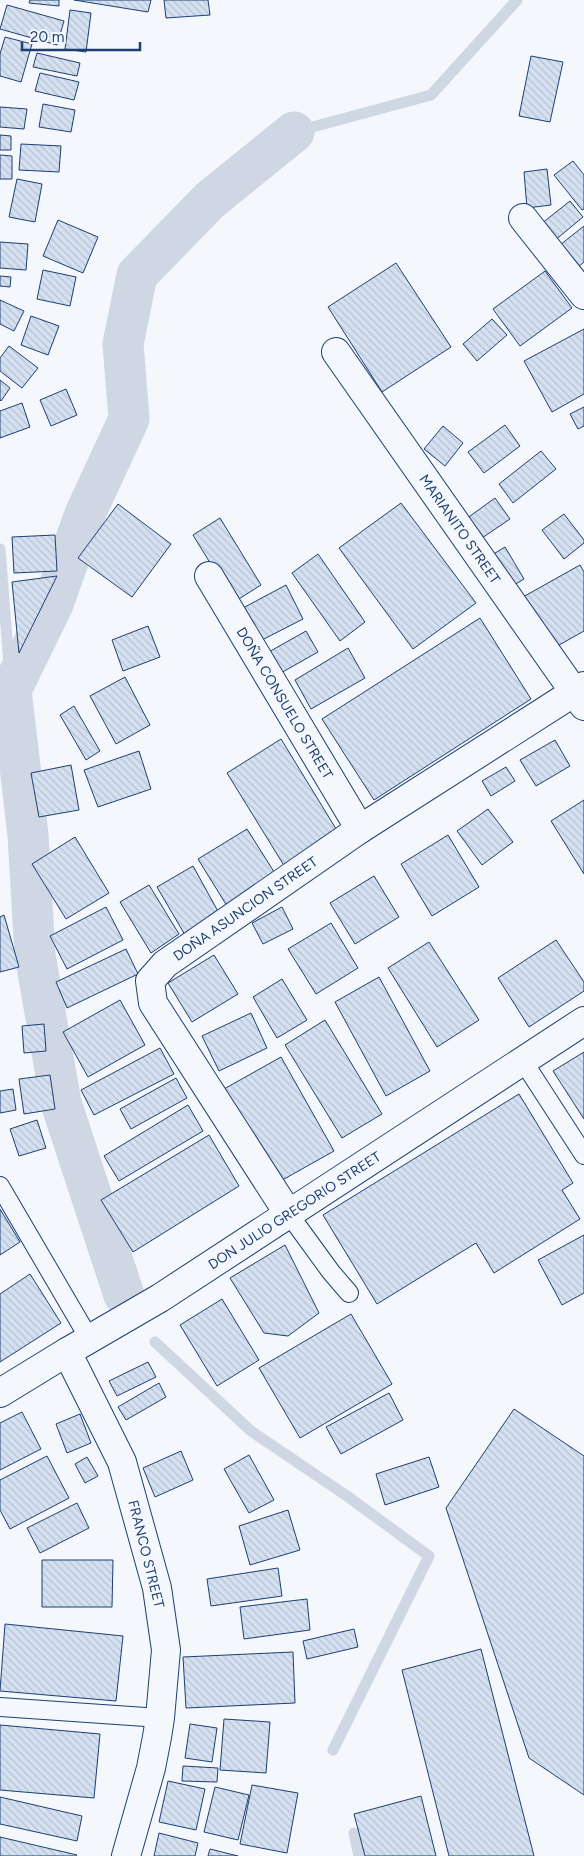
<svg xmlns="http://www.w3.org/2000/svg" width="584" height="1856" viewBox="0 0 584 1856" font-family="Figtree,sans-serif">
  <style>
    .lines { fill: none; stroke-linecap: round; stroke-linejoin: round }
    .stream { stroke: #cfd7e4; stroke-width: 11 }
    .canal { stroke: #cfd7e4; stroke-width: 41 }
    .building { fill: url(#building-back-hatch); stroke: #1d3f73 }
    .lane-casing { stroke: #1d3f73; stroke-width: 20 }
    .street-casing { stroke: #1d3f73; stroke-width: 30 }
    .secondary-casing { stroke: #1d3f73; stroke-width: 30 }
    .lane { stroke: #f4f7fb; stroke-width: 18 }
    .street { stroke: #f4f7fb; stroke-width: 28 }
    .secondary { stroke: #f4f7fb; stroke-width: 28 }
    .labels { text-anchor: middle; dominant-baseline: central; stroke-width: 4; stroke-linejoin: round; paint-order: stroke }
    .street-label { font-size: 14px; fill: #1d3f73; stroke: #f4f7fb }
  </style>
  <defs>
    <pattern id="building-back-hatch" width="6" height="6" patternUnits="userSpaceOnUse" patternTransform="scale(1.25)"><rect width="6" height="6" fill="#d5e0f0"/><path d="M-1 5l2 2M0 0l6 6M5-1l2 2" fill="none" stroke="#b6c1d1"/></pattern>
  </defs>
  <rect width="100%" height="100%" fill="#f4f7fb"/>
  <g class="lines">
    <path class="stream" d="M294,132L431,95L517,0
      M0,549L11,690
      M155,1342L251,1431L347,1496L429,1556L333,1750
      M354,1833L359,1856"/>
    <path class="canal" d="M124,1295L61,1103L35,955L28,835L11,690L53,604L85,514L129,419L123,344L137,275L210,200L294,132"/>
  </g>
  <path class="building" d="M30,0H59V6L29,3Z
    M74,0H151L148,12Z
    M164,0H208L210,15L166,18Z
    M7,5L64,21L57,45L0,29Z
    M70,10L91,13L86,52L65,49Z
    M5,37L32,44L21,82L0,76V54Z
    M37,53L80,63L77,76L33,67Z
    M531,56L563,62L550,122L519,116Z
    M40,73L79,82L74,100L35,91Z
    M43,104L75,110L71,132L39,127Z
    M0,107L27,109L24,129L0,127Z
    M0,135L11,136V150H0Z
    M21,144L61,146L59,172L19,170Z
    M0,155L12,156V179H0Z
    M573,161L584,175V209L582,210L554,175Z
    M547,169L551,205L527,208L524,172Z
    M17,179L42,184L35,222L9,217Z
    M570,201L583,217L554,241L541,224Z
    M58,220L98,237L83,273L43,256Z
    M584,226V262L578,267L560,245Z
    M0,242L28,244L26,270L0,268Z
    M396,263L451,347L382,392L328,307Z
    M43,270L76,277L70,306L37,299Z
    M545,271L572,308L520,346L493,309Z
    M0,276L11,277L10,287L0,286Z
    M0,300L24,311L14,331L0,324Z
    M31,316L59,326L48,355L21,345Z
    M492,319L507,335L477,361L463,344Z
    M584,329V394L552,412L524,361Z
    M9,346L38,368L22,388L0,371V358Z
    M0,380L10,388L1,401L0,400Z
    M66,389L77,415L51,426L40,400Z
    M22,403L30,427L0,438V411Z
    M584,407V426L578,429L570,414Z
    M505,425L520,446L484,473L468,452Z
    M443,426L463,443L445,466L424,449Z
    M541,451L556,469L513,503L499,484Z
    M495,498L510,519L479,540L466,519Z
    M401,503L476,603L413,649L339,548Z
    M118,504L171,544L132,597L78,558Z
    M564,514L584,540V543L564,559L542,530Z
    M220,518L261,585L234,602L193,535Z
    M55,535L57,571L14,573L12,537Z
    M505,547L524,579L506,590L487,558Z
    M318,554L365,622L340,641L292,573Z
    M580,565L584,572V631L552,649L523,597Z
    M57,576L19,653L12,582Z
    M286,585L303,619L260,641L243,608Z
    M480,618L531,699L374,800L322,719Z
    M148,626L160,657L123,671L112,640Z
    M306,631L318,652L279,674L267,653Z
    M348,648L365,678L311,709L295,680Z
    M125,677L150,725L116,744L90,696Z
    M74,706L100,751L86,760L60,715Z
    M281,739L341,837L288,872L227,773Z
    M555,740L570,766L536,786L520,760Z
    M139,751L151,789L98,807L84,770Z
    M71,765L79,810L39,817L31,773Z
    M506,767L515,781L491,796L482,781Z
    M584,800V874L551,821Z
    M488,809L513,842L482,865L457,831Z
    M247,829L276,875L227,906L198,859Z
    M448,835L479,887L432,916L401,864Z
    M75,837L109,893L66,919L32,864Z
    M193,866L220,915L185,935L157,887Z
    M374,876L399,917L355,944L330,903Z
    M149,885L179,934L151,953L120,902Z
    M106,907L123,940L67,969L50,936Z
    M282,907L293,929L263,944L252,923Z
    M4,915L19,967L0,972V917Z
    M331,923L358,968L316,994L288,949Z
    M556,940L584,982V991L529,1027L498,978Z
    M429,942L479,1020L437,1047L388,968Z
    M126,949L138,974L67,1008L56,982Z
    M214,955L238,994L192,1022L168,983Z
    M379,977L430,1071L386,1096L335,1002Z
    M282,979L307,1020L277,1038L253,997Z
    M120,1000L145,1045L88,1077L63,1032Z
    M251,1013L267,1048L219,1071L202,1036Z
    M325,1020L382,1114L342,1138L285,1045Z
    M44,1024L46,1051L24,1053L22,1026Z
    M160,1048L174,1074L94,1115L81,1090Z
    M584,1052V1119L553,1071Z
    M281,1057L334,1151L277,1183L224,1089Z
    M50,1075L55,1109L24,1114L19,1079Z
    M176,1078L187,1098L131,1129L120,1109Z
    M13,1089L16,1110L0,1113V1091Z
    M519,1094L573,1183L562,1190L580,1219L494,1273L476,1243L377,1304L323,1215Z
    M188,1105L203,1131L119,1181L104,1156Z
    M37,1120L46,1148L19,1156L10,1129Z
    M209,1135L239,1186L133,1252L101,1200Z
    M0,1209L20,1242L0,1255Z
    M584,1235V1293L562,1305L538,1260Z
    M285,1245L319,1313L288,1336L264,1333L230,1278Z
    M30,1274L61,1323L0,1362V1294Z
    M222,1299L259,1360L217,1386L180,1325Z
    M351,1314L392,1384L300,1438L259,1368Z
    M148,1362L156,1377L117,1396L109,1381Z
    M159,1383L166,1397L126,1420L118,1407Z
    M389,1393L403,1420L341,1454L326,1427Z
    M514,1409L584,1456V1795L529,1758L446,1508Z
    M22,1412L41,1449L0,1470V1423Z
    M80,1414L91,1443L67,1453L56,1424Z
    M181,1451L193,1480L155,1497L143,1468Z
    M249,1455L274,1500L249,1513L224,1469Z
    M47,1456L69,1498L10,1529L0,1510V1480Z
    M87,1457L98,1476L85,1483L75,1464Z
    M429,1457L439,1487L385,1505L376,1474Z
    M77,1503L89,1528L40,1553L27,1528Z
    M288,1510L300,1550L250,1565L239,1526Z
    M42,1560H113L112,1607H42Z
    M278,1568L282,1596L211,1606L207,1579Z
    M307,1599L310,1630L244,1639L240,1607Z
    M5,1624L123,1636L116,1701L0,1691Z
    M354,1629L358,1647L307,1659L303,1641Z
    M481,1649L534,1856H449L402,1670Z
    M293,1652L295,1703L186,1708L183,1657Z
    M224,1719L270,1722L266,1773L220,1770Z
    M190,1724L217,1728L212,1762L185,1758Z
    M0,1725L100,1734L94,1798L0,1790Z
    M183,1766L218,1768L217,1782L182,1781Z
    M168,1781L205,1789L196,1830L159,1822Z
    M252,1785L298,1793L287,1853L240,1844Z
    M215,1787L249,1795L238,1840L204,1832Z
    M421,1796L436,1856H365L354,1814Z
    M0,1797L82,1816L77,1841L0,1824Z
    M159,1833L198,1843L195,1856H154Z
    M0,1837L77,1855L76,1856H0Z
    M210,1849L238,1856H208Z"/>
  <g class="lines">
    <g class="lane-casing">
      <path id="lane" d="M523,1061L584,1155
        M0,1186L90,1340
        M288,1213L331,1272L349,1293
        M0,1707L160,1718"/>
    </g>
    <g class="street-casing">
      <g id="street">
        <path d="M523,218L584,295"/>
        <path id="s1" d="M336,352L584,706"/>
        <path id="s2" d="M209,576L360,829"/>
        <path id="s3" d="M288,1213L153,1003L150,981L165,964L360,829L584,686"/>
        <path d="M0,1393L67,1352"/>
      </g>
    </g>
    <g class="secondary-casing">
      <g id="secondary">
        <path id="s4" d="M126,1856L151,1768L157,1737L160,1718L166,1650L157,1588L122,1462L67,1352L160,1298L584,1021"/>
      </g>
    </g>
    <use href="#lane" class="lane"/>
    <use href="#street" class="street"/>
    <use href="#secondary" class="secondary"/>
  </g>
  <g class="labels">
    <g class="street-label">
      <text stroke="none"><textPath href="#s1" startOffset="216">MARIANITO STREET</textPath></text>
      <text stroke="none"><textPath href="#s2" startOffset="148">DOÑA CONSUELO STREET</textPath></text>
      <text stroke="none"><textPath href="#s3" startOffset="392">DOÑA ASUNCION STREET</textPath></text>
      <text stroke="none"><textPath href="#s4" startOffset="795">DON JULIO GREGORIO STREET</textPath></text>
      <text transform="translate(146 1554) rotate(76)">FRANCO STREET</text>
    </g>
  </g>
  <path d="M22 42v8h118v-8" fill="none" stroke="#1d3f73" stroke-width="2.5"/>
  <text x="30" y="42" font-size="15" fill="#1d3f73" stroke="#f4f7fb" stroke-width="4" paint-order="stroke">20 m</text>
</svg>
